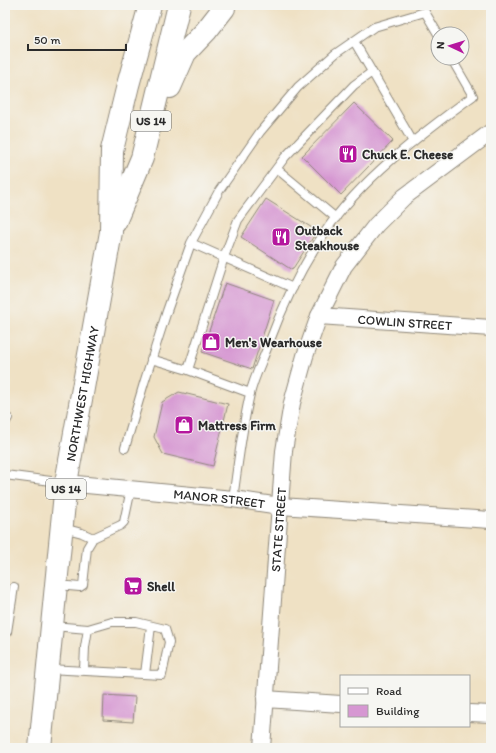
<svg xmlns="http://www.w3.org/2000/svg" width="496" height="753" viewBox="0 0 496 753" font-family="Itim,sans-serif">
  <style>
    .building { fill: #d697d2 }
    .lines { fill: none; stroke-linecap: round; stroke-linejoin: round }
    .lane-casing { stroke: #8d8678; stroke-width: 10 }
    .street-casing { stroke: #8d8678; stroke-width: 18 }
    .primary-casing { stroke: #8d8678; stroke-width: 24 }
    .lane { stroke: #fff; stroke-width: 8 }
    .street { stroke: #fff; stroke-width: 16 }
    .primary { stroke: #fff; stroke-width: 22 }
    .labels { text-anchor: middle; dominant-baseline: central; stroke-width: 3; stroke-linejoin: round; paint-order: stroke }
    .shield { fill: #f6f6f2; stroke: #686867; stroke-width: 1 }
    .shield-label { font-size: 12px; font-weight: bold; fill: #2b2b2b }
    .poi-label { font-size: 13px; font-weight: bold; fill: #2b2b2b; stroke: #f6f6f2; text-anchor: start }
    .street-label { font-size: 13px; fill: #2b2b2b; stroke: #f6f6f2 }
  </style>
  <rect width="100%" height="100%" fill="#f6f6f2"/>
  <filter id="ink" filterUnits="userSpaceOnUse"><feTurbulence type="fractalNoise" baseFrequency=".025" numOctaves="2"/><feDisplacementMap in="SourceGraphic" scale="8" xChannelSelector="R" yChannelSelector="G"/><feConvolveMatrix kernelMatrix="1 2 1 2 8 2 1 2 1" color-interpolation-filters="sRGB"/></filter>
  <filter id="wash" filterUnits="userSpaceOnUse"><feTurbulence type="fractalNoise" baseFrequency=".012" numOctaves="4" result="noise"/><feDisplacementMap in="SourceGraphic" scale="16" xChannelSelector="R" yChannelSelector="G"/><feGaussianBlur stdDeviation="0.9" result="paint"/><feColorMatrix in="noise" values="0 0 0 0 0 0 0 0 0 0 0 0 0 0 0 0 0 1.4 0 .05"/><feComposite in="paint" operator="in"/></filter>
  <g filter="url(#wash)">
    <rect width="100%" height="100%" fill="#efe1c4"/>
    <g id="blocks">
      <path class="building" d="M354,103L393,141L341,195L302,156Z
        M266,199L317,231L292,270L241,237Z
        M225,283L274,300L252,369L202,352Z
        M179,392L228,404L213,466L163,454L154,437L162,402Z
        M104,695L135,697L133,722L103,720Z"/>
    </g>
  </g>
  <g filter="url(#ink)">
    <use href="#blocks" fill-opacity="0" stroke="#8d8678" stroke-width="1"/>
    <g class="lines">
      <g class="lane-casing">
        <path id="lane" d="M354,41L413,142
          M277,169L336,218
          M191,243L293,288
          M151,359L188,370L250,393
          M188,370L224,257L238,220L285,157L354,85L372,72
          M5,423L8,418
          M125,448L144,383L167,311L191,243L219,191L260,132L298,87L335,54L374,27L425,12L438,34
          M5,475L66,483
          M233,499C238,464 242,428 250,394C254,377 263,360 269,343C283,305 302,266 325,232C360,180 422,133 473,96L451,58
          M63,528L82,533L93,538
          M57,585L80,587L83,585L87,548L93,538L121,525L124,522L131,489
          M5,633L7,632L14,587
          M48,669L162,675L169,642L165,629L136,622H112L88,629L53,626
          M84,670L85,647L88,629
          M145,674L151,626"/>
      </g>
      <g class="street-casing">
        <g id="street">
          <path id="s1" d="M319,316L491,328"/>
          <path id="s2" d="M66,483L233,499L280,506L491,520"/>
          <path d="M265,699L341,704"/>
          <path d="M469,713L491,714"/>
          <path id="s3" d="M262,748L284,451L292,403L305,356L319,316L344,266L376,225L404,197L491,132"/>
        </g>
      </g>
      <g class="primary-casing">
        <g id="primary">
          <path d="M170,87L185,53L206,31L224,8"/>
          <path d="M115,222L142,158L179,5"/>
          <path id="s4" d="M40,748L66,483L111,232L112,150L128,85L150,5"/>
        </g>
      </g>
      <use href="#lane" class="lane"/>
      <use href="#street" class="street"/>
      <use href="#primary" class="primary"/>
    </g>
  </g>
  <defs>
    <g id="restaurant-square" transform="scale(1)"><rect x="-9" y="-9" width="18" height="18" rx="4" fill="#b5179e" stroke="#f6f6f2"/><path d="M-5-6h1v4h1v-4h1v4h1v-4h1v5L-1.5 .5V6h-2V.5L-5-1ZM5-6V6H3V1.5H1.5Q1.5-4 5-6Z" fill="#fff"/></g>
    <g id="shop-square" transform="scale(1)"><rect x="-9" y="-9" width="18" height="18" rx="4" fill="#b5179e" stroke="#f6f6f2"/><path d="M-5-2.5h2.3a2.7 3.5 0 0 1 5.4 0H5L5.5 6h-11ZM-1.5-2.5h3a1.5 2.3 0 0 0-3 0Z" fill="#fff"/></g>
    <g id="supermarket-square" transform="scale(1)"><rect x="-9" y="-9" width="18" height="18" rx="4" fill="#b5179e" stroke="#f6f6f2"/><path d="M-6-5.5h2.5l.6 2H6L4.5 2H-2.5L-4.4-4H-6ZM-1.5 3.2a1.3 1.3 0 1 0 .1 0ZM3 3.2a1.3 1.3 0 1 0 .1 0Z" fill="#fff"/></g>
  </defs>
  <g fill-rule="evenodd">
    <use href="#restaurant-square" x="348" y="154"/>
    <use href="#restaurant-square" x="281" y="237"/>
    <use href="#shop-square" x="211" y="342"/>
    <use href="#shop-square" x="184" y="425"/>
    <use href="#supermarket-square" x="133" y="586"/>
  </g>
  <g class="labels">
    <g class="shield">
      <rect x="131" y="111" width="40" height="20" rx="3"/>
      <rect x="46" y="479" width="40" height="20" rx="3"/>
    </g>
    <g class="shield-label">
      <text x="151" y="121">US 14</text>
      <text x="66" y="489">US 14</text>
    </g>
    <g class="poi-label">
      <text x="362" y="154">Chuck E. Cheese</text>
      <text x="295" y="230">Outback<tspan x="295" dy="15">Steakhouse</tspan></text>
      <text x="225" y="342">Men's Wearhouse</text>
      <text x="198" y="425">Mattress Firm</text>
      <text x="147" y="586">Shell</text>
    </g>
    <g class="street-label">
      <text stroke="none"><textPath href="#s1" startOffset="86">COWLIN STREET</textPath></text>
      <text stroke="none"><textPath href="#s4" startOffset="357">NORTHWEST HIGHWAY</textPath></text>
      <text stroke="none"><textPath href="#s2" startOffset="154">MANOR STREET</textPath></text>
      <text stroke="none"><textPath href="#s3" startOffset="219">STATE STREET</textPath></text>
    </g>
  </g>
  <rect width="496" height="753" fill="none" stroke="#f6f6f2" stroke-width="20"/>
  <rect x="340" y="675" width="130" height="52" fill="#f6f6f2" stroke="#a5a5a2"/>
  <rect x="348" y="688" width="20" height="6" fill="#ffffff" stroke="#a5a5a2"/>
  <text x="376" y="695" font-size="12" fill="#2b2b2b">Road</text>
  <rect x="348" y="705" width="20" height="12" fill="#d697d2" stroke="#a5a5a2"/>
  <text x="376" y="715" font-size="12" fill="#2b2b2b">Building</text>
  <g transform="translate(450 46) rotate(274)"><circle r="19" fill="#f6f6f2" stroke="#a5a5a2"/>
  <path d="M0-3L7 15L0 10L-7 15Z" fill="#b5179e"/>
  <text y="-6" font-size="11" font-weight="bold" text-anchor="middle" fill="#2b2b2b">N</text>
  </g>
  <path d="M28 44v6h98v-6" fill="none" stroke="#2b2b2b" stroke-width="2"/>
  <text x="34" y="44" font-size="12" fill="#2b2b2b" stroke="#f6f6f2" stroke-width="3" paint-order="stroke">50 m</text>
</svg>
